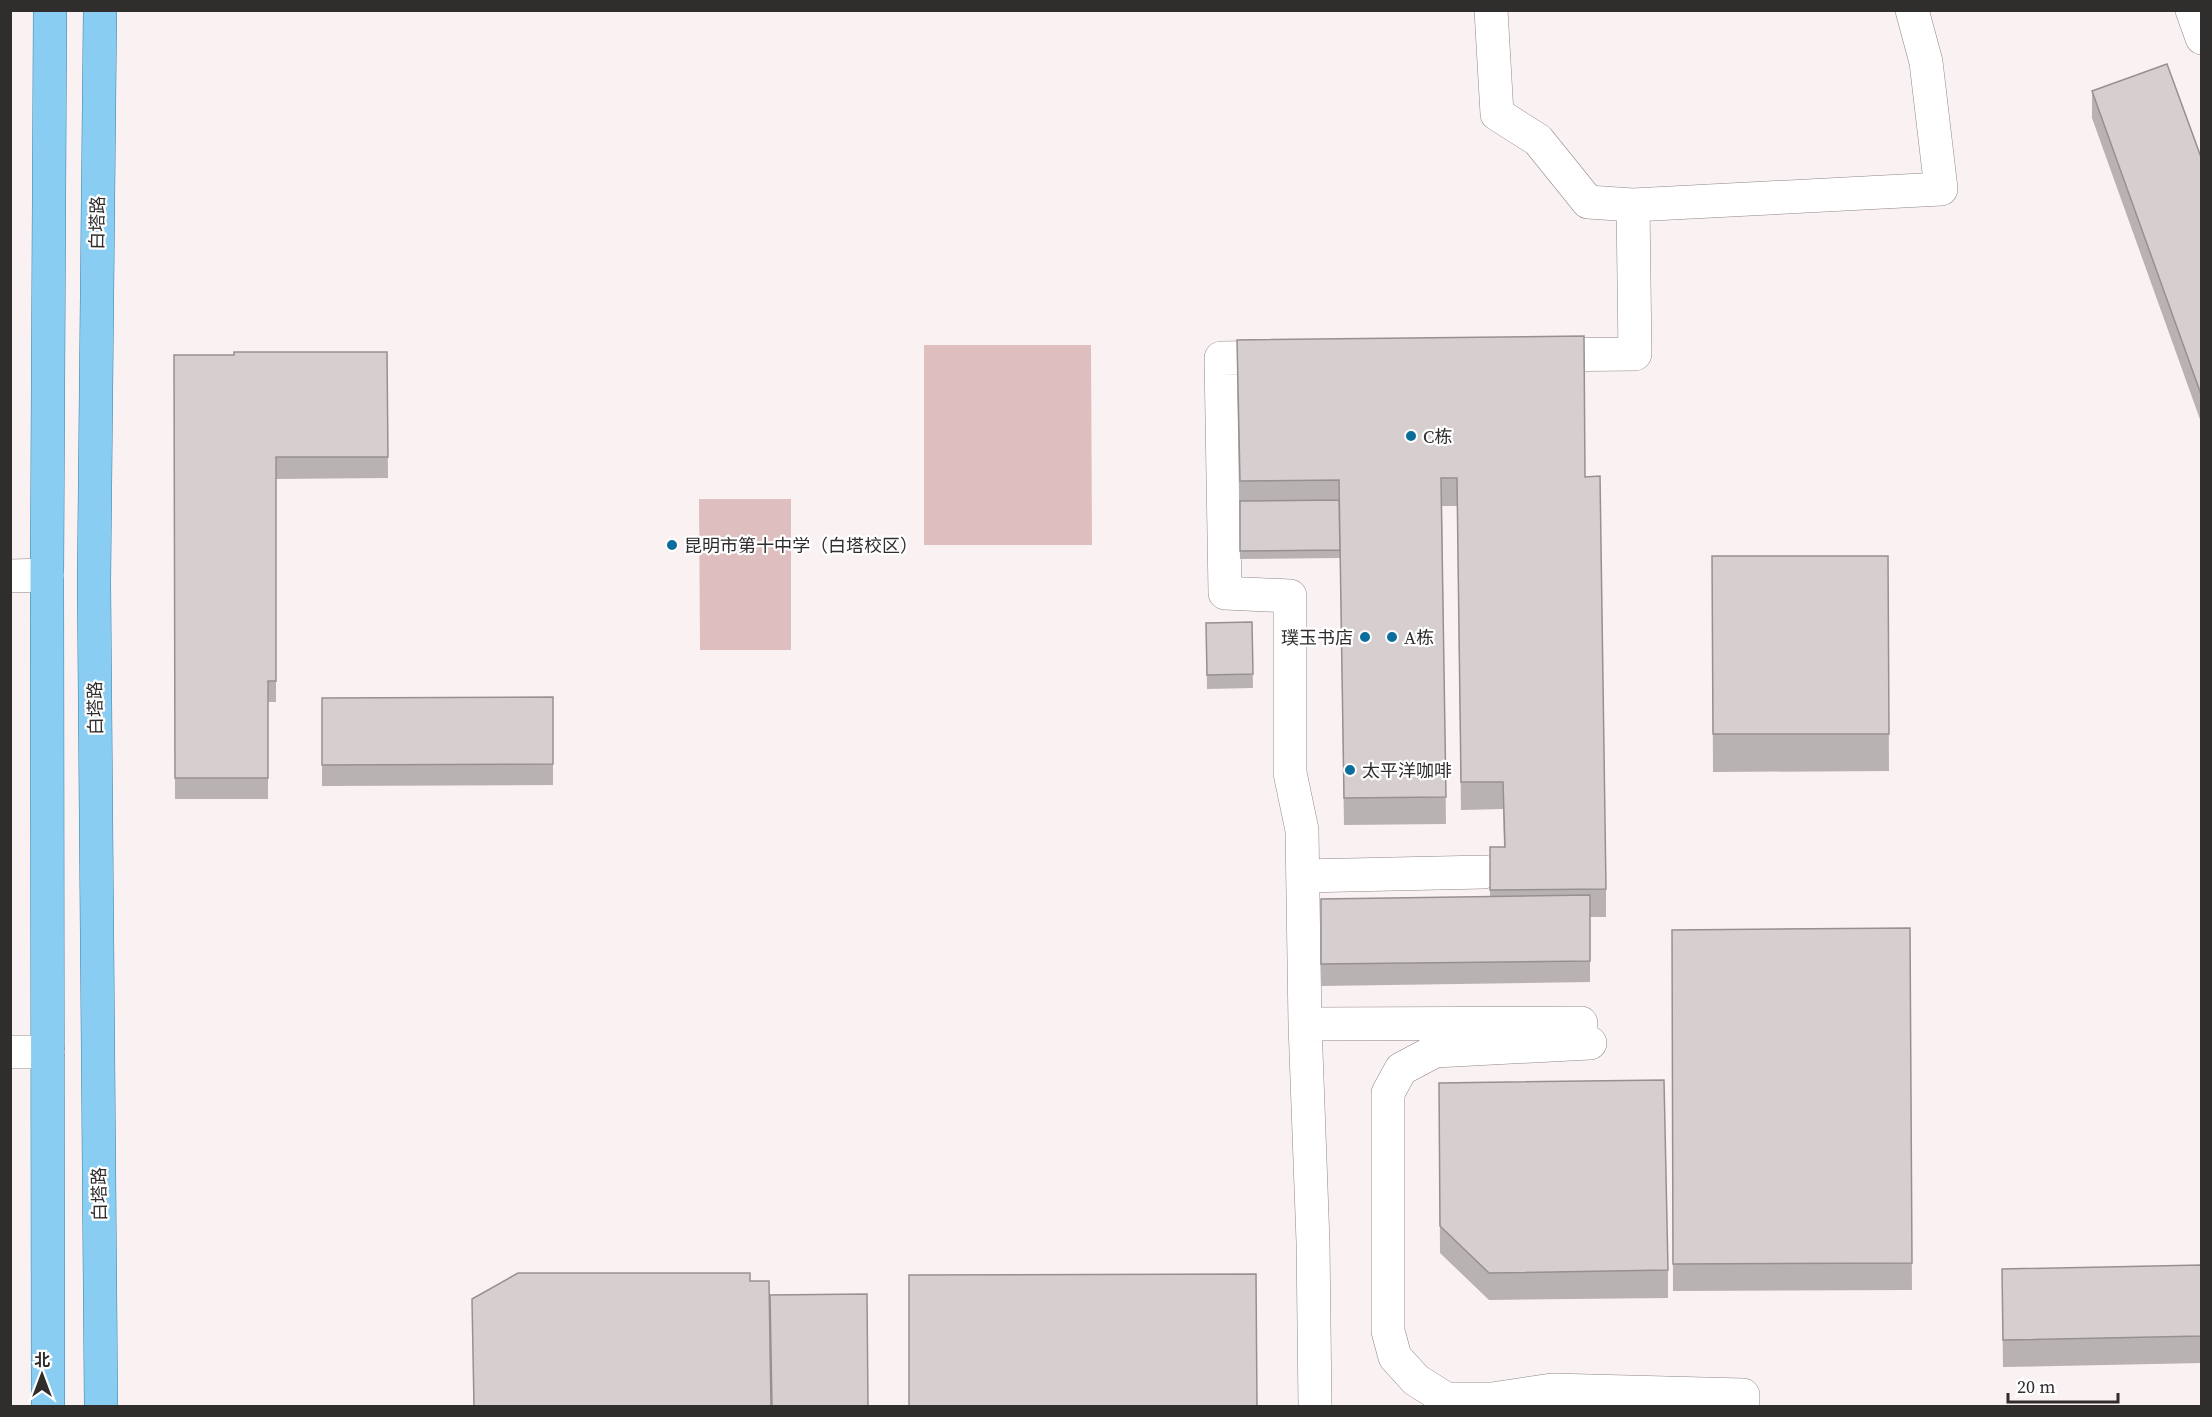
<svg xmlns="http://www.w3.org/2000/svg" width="2212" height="1417" viewBox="0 0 2212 1417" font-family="'Source Serif 4','Noto Sans SC',serif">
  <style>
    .green { fill: #debebe }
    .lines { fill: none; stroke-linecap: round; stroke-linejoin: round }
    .minor-casing { stroke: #8f8787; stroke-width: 34 }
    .major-casing { stroke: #3780a8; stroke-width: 34 }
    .minor { stroke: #fff; stroke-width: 33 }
    .major { stroke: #89cdf2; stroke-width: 33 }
    .wall { fill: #b9b2b2 }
    .building { fill: #d7cfcf; stroke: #969191; stroke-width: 1.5 }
    .poi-dot { fill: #0b6d9b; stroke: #fff; stroke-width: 2 }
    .labels { text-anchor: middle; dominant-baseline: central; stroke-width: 4.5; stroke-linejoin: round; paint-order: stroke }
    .street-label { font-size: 18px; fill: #302d2d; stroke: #fff }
    .poi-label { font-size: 18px; fill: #302d2d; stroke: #fff; text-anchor: start }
  </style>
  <rect width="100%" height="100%" fill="#faf2f2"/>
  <path class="green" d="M924,345H1091L1092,545H924Z
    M699,499H791V650H700Z"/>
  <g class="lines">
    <g class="minor-casing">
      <path id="minor" d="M1491,10L1497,114L1538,140L1588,202L1633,205L1635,354L1538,355
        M2192,10L2202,38
        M1633,205L1941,189L1926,62L1912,10
        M1282,357L1221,358L1225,593L1290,596V773L1302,830L1305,1024
        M10,576L47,575
        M1303,876L1484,872
        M1590,1043L1435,1051L1401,1069L1388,1093V1331L1395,1357L1416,1380L1446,1399H1492L1552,1390L1743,1395V1406
        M10,1052H48
        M1315,1406L1313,1242L1305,1024L1581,1023"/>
    </g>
    <g class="major-casing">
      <path id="major" d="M100,10L94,582L101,1406
        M48,1406L47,575L50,10"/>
    </g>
    <use href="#minor" class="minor"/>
    <use href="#major" class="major"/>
  </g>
  <path class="wall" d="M2092,91L2202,160V425L2092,118Z
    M387,352L388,478L276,479V702H268V799H175L174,355H234Z
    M1237,367L1585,477L1606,889V917H1590V982L1321,986V899L1490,897V847H1504L1503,809L1461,810L1457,506H1442L1446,824L1344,825L1340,558L1240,559Z
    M1712,556H1888L1889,771L1713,772Z
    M1252,622L1253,688L1207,689L1206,623Z
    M553,697V785L322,786V698Z
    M1910,928L1912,1290L1673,1291L1672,930Z
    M1439,1083L1668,1270V1298L1489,1300L1440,1253Z
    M2202,1265V1363L2003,1367L2002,1296Z"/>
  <path class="building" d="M2167,64L2202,160V397L2092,91Z
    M1584,336L1585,477L1600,476L1606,889L1490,890V847H1505L1503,782H1461L1457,478H1441L1446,797L1344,798L1339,480L1240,481L1237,340Z
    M234,352H387L388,457H276V681H268V778H175L174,355H234Z
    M1339,500L1340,550L1240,551V501Z
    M1712,556H1888L1889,734H1713Z
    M1252,622L1253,674L1207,675L1206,623Z
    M553,697V764L322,765V698Z
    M1590,895V961L1321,964V899Z
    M1910,928L1912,1263L1673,1264L1672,930Z
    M1664,1080L1668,1270L1489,1273L1440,1226L1439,1083Z
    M2202,1265V1336L2003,1340L2002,1269Z
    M518,1273H750V1281H769L771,1407H474L472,1299Z
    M1256,1274L1257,1407H909V1275Z
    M867,1294L868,1407H772L770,1295Z"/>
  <g class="poi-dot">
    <circle cx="1411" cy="436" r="6"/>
    <circle cx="672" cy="545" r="6"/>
    <circle cx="1365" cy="637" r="6"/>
    <circle cx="1392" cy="637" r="6"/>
    <circle cx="1350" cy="770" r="6"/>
  </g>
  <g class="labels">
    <g class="street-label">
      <text transform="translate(97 223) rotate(-89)">白塔路</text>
      <text transform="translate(95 708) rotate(-91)">白塔路</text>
      <text transform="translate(99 1194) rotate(-91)">白塔路</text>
    </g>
    <g class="poi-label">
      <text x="1423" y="436">C栋</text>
      <text x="684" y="545">昆明市第十中学（白塔校区）</text>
      <text x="1353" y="637" text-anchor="end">璞玉书店</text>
      <text x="1404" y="637">A栋</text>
      <text x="1362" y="770">太平洋咖啡</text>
    </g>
  </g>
  <rect width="2212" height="1417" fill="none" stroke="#302d2d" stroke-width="24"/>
  <g transform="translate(42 1375)" stroke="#ffffff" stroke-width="4.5" paint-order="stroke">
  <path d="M0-4.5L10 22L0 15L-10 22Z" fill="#302d2d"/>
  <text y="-9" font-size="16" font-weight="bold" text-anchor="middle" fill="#302d2d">北</text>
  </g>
  <path d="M2008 1393v9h110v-9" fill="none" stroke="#302d2d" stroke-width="3"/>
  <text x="2017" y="1393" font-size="18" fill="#302d2d" stroke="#ffffff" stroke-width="4.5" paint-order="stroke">20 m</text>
</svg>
